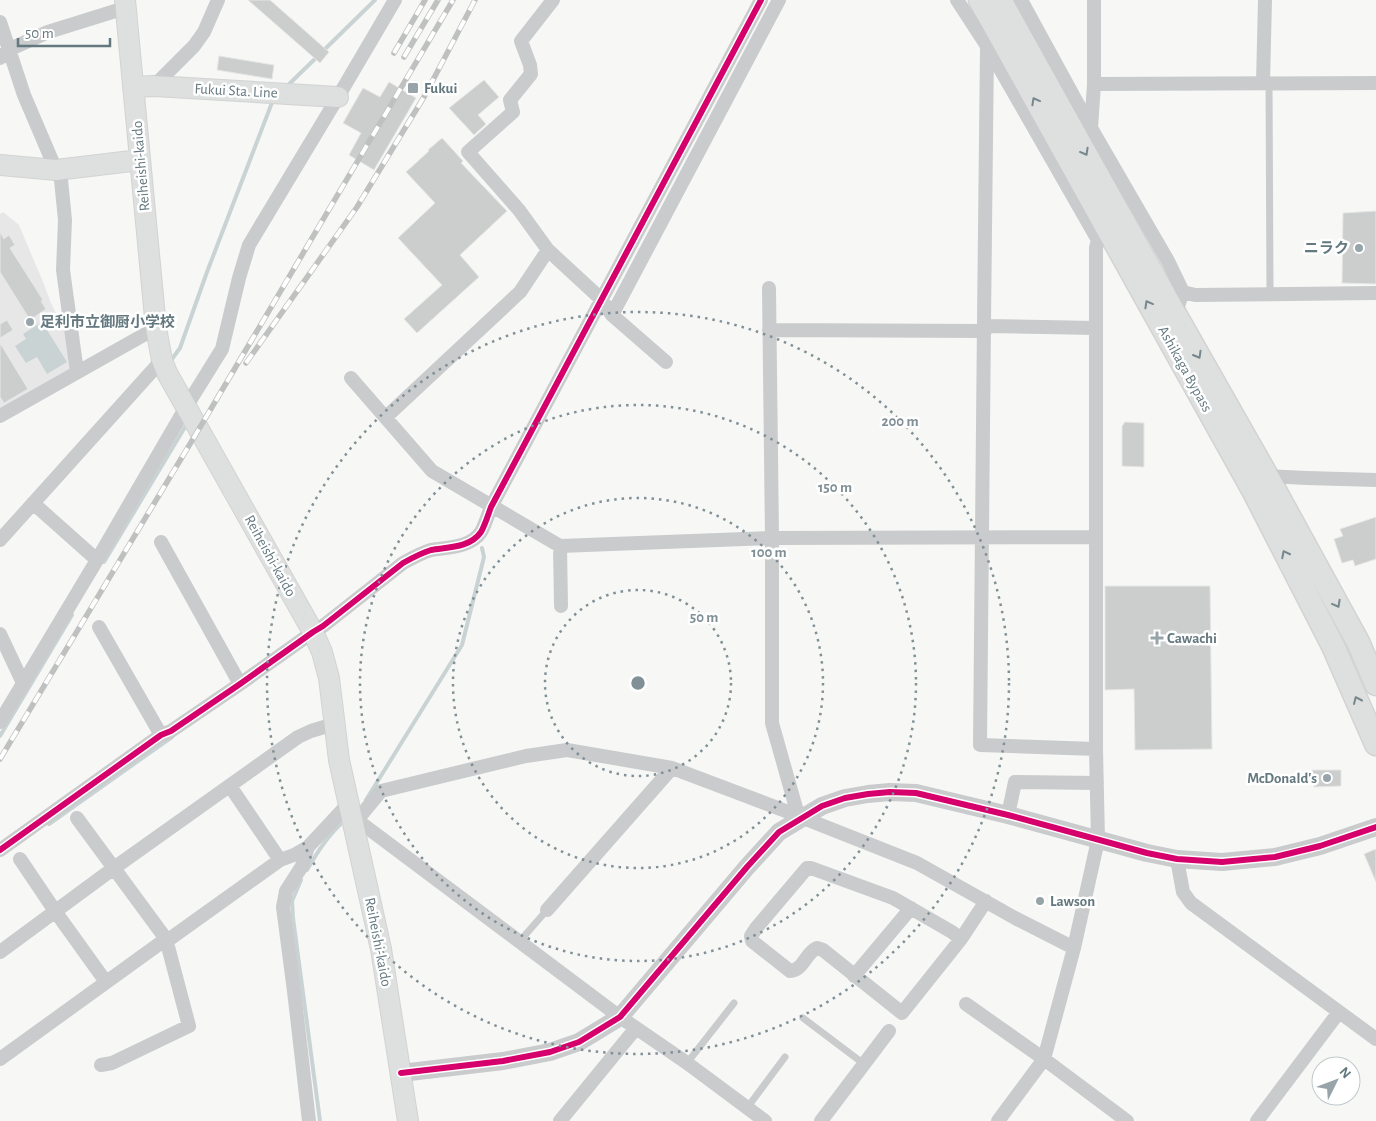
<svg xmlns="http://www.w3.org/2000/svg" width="1376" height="1121" viewBox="0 0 1376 1121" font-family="'Alegreya Sans','Noto Sans JP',sans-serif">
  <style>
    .built { fill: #e6e7e6 }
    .water { fill: #cad3d4 }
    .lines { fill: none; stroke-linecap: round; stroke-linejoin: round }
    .stream { stroke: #cad3d4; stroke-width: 4 }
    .building { fill: #cccece; stroke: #e6e6e6 }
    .secondary-casing { stroke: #d2d3d3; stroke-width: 22 }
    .trunk-casing { stroke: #d3d3d3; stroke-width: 25 }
    .service { stroke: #c9cbcc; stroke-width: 7 }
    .minor { stroke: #c9cbcc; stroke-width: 14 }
    .tertiary { stroke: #c9cbcc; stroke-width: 18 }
    .secondary { stroke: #dedfdf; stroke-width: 20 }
    .trunk { stroke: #dedfdf; stroke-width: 22 }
    .rail-casing { stroke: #bfc1c1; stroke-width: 5.5 }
    .rail { stroke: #fff; stroke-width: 4; stroke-dasharray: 11; stroke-linecap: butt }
    .cycleway-casing { stroke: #fff; stroke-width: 9 }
    .cycleway { stroke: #d6006c; stroke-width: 6 }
    .oneway { stroke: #76878d }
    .ring { fill: none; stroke: #809096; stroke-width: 2.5; stroke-dasharray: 2.5 5 }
    .poi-dot { fill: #97a4a9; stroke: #fff; stroke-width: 2 }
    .labels { text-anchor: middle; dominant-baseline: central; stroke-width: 5; stroke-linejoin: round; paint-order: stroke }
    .poi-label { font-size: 15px; font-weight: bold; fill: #64787f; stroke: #fff; text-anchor: start }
    .street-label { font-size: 15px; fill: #64787f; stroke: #fff }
    .centre { fill: #809096; stroke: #fff; stroke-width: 2.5 }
    .ring-label { font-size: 15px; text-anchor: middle; font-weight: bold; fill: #809096; stroke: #fff; stroke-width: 5; stroke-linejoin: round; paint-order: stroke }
  </style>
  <rect width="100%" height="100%" fill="#f7f7f6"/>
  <path class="built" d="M3,212L19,225L43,282L51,303L69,340L72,369L0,411V214Z"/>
  <path class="water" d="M42,322L67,362L47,374L37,357L26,363L15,346L26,339L23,334Z"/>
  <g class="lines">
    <path class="stream" d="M323,51L375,0
      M285,88L318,56
      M172,359L180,348L207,272L273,100
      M104,562L185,427
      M0,736L72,615
      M366,800L462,645L484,557L482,548
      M49,824L172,737
      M307,870C318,851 328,835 345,820
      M301,880L292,901L293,918L320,1121"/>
  </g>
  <path class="building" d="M248,0H270L329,52L320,63Z
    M219,56L274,65L272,79L217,70Z
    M484,80L499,97L478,115L486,124L474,135L449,108Z
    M389,82L416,98L374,170L349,155L361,133L343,123L363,88L380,97Z
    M442,138L463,161L461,163L507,211L460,255L479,277L417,333L404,319L442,285L398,238L435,203L406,172L429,151L428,150Z
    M1376,211V284L1342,283L1343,213Z
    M0,232L4,239L9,235L15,245L10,248L43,300L41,301L46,309L30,320L0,272Z
    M7,320L13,330L0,338V324Z
    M0,343L28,389L4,403L0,397Z
    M1125,422L1144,423V467L1122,466V426Z
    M1376,517V559L1355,566L1353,560L1342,563L1334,539L1343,536L1340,529Z
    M1105,586H1210L1212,749L1135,750L1134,689L1105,690Z
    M1312,770H1341V786L1314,787Z
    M1376,849V882L1364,854Z"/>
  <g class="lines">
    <g class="secondary-casing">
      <path id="secondary" d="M125,0L156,328L162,360L167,373L313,632L322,652L329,678L339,760L381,949L408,1121
        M133,87L154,86L338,97
        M0,165L56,170L140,160"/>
    </g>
    <g class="trunk-casing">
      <path id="trunk" d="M980,0L1254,492L1333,646L1376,744
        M1000,0L1175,314L1267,476L1358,642L1376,684"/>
    </g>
    <path class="service" d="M1269,83L1270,294
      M519,942L547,910
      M803,1018L864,1064
      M687,1063L734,1003
      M747,1108L785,1057"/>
    <path class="minor" d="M553,0L521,41L530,65L531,74L510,100L513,112L468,152L519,210L548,250L601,299L612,315L666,362
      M957,0L987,46L1098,240
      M1021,0L1091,128L1168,261L1183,292L1175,314
      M0,22L24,95L56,170
      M987,46C985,279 981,512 980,745L1096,749
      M0,58L8,50L48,32L125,8
      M1263,83L1265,0
      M1094,84L1376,83
      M154,86L194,46L204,32L218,0
      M1091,128L1094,84V0
      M60,170L65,220L63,270L77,372
      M769,288L772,538V723L796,808L802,818
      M1183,292L1195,295L1376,293
      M612,315L779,0
      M985,326L1095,328
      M769,330L985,331
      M351,378L432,471L560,546L772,538L1096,537
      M0,416L156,328
      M386,417L520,292L548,250
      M1267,476L1307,478L1376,480
      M33,503L97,560
      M0,540L162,360
      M161,542L240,684
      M560,546L561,606
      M99,627L161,735
      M0,634L23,683
      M0,722L97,560L186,407L222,349L239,278L249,245L338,97L395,0
      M230,786L280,860
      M1008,815L1015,782L1097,783
      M351,816L357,820L381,791L526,756L567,750L672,768L783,810L917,863L1015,918L1074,948
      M77,818L166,939L189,1026L112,1063L101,1065
      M357,820L620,1017L687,1063L765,1121
      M308,847L302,866L286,891L283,907L294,991L309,1121
      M0,850L161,735L171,731L240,684L313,632L323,626L403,563C412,558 421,553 431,550C448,547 470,548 481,532C485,525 488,515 491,507L761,0
      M20,859L55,911L106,982
      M1177,859L1183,892L1191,903L1376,1039
      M547,910L672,768
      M961,939L952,932L893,898L811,868H807L757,927L751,936L752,941L790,971C804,970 805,953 817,948L823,950L902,1013L961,939L986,901
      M0,952L114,868L298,737L311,731L334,724
      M854,976L911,908
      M966,1004L1044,1059L1127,1121
      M0,1059L166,939L171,938L280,860L294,855L308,847L349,803
      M560,1121L636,1028
      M821,1121L889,1031
      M998,1121L1044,1059L1074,948L1098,840L1096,749V248L1098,240L1110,236
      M1257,1121L1339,1012"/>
    <path class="tertiary" d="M401,1073L503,1061L550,1052L579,1042L620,1017L747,867L779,832L822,806L845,798L868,794L890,792L916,793L1008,815L1147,853L1177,859L1222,862L1275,857L1320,846L1376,827"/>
    <use href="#secondary" class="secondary"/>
    <use href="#trunk" class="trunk"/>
    <g class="rail-casing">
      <path id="rail" d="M394,53L425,0
        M404,57L438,0
        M246,363L357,207L424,97L475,0
        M0,759L199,429L453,0"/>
    </g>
    <use href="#rail" class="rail"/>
    <g class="cycleway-casing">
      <path id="cycleway" d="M0,850L161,735L171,731L240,684L313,632L323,626L403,563C412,558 421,553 431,550C448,547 470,548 481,532C485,525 488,515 491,507L761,0
        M401,1073L503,1061L550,1052L579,1042L620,1017L747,867L779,832L822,806L845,798L868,794L890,792L916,793L1008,815L1147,853L1177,859L1222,862L1275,857L1320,846L1376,827"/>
    </g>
    <use href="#cycleway" class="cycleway"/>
  </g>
  <defs><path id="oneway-chevron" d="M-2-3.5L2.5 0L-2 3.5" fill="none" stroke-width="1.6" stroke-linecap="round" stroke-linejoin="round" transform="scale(1.25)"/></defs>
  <g class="oneway">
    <use href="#oneway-chevron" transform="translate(1035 101) rotate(-119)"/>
    <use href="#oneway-chevron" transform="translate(1085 152) rotate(61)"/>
    <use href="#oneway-chevron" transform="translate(1148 304) rotate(-119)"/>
    <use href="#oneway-chevron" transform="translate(1198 355) rotate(60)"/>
    <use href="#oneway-chevron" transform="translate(1285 554) rotate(-117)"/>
    <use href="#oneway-chevron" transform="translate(1337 604) rotate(61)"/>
    <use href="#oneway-chevron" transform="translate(1357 700) rotate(-114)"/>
  </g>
  <g class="ring">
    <circle cx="638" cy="683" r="93"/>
    <circle cx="638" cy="683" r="185"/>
    <circle cx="638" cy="683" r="278"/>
    <circle cx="638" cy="683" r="371"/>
  </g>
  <g class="poi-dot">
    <rect x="407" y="82" width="12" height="12" rx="2.5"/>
    <circle cx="1359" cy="248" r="5"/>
    <circle cx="30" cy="322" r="5"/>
    <path d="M1154.5 630.5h5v5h5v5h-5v5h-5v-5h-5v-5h5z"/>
    <circle cx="1327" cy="778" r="5"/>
    <circle cx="1040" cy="901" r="5"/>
  </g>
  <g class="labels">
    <g class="poi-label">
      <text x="424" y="88">Fukui</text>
      <text x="1349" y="248" text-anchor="end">ニラク</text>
      <text x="40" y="322">足利市立御厨小学校</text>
      <text x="1167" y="638">Cawachi</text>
      <text x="1317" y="778" text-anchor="end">McDonald's</text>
      <text x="1050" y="901">Lawson</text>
    </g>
    <g class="street-label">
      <text transform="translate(236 91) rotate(3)">Fukui Sta. Line</text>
      <text transform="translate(141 166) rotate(-95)">Reiheishi-kaido</text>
      <text transform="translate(1185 369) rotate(61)">Ashikaga Bypass</text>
      <text transform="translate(270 556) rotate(61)">Reiheishi-kaido</text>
      <text transform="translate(378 942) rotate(79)">Reiheishi-kaido</text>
    </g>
  </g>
  <circle cx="638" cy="683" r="8" class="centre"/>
  <g class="ring-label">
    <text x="900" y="426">200 m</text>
    <text x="835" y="492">150 m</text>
    <text x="769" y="557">100 m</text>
    <text x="704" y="622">50 m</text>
  </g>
  <g transform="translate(1336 1081) rotate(48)"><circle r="24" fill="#ffffff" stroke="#c1c9cc"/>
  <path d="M0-4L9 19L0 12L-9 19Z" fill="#97a4a9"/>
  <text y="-8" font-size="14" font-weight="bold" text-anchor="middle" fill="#64787f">N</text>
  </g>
  <path d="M18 38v8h92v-8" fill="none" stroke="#64787f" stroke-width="2.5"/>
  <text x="25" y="38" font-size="15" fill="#64787f" stroke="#ffffff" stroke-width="4" paint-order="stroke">50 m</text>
</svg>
